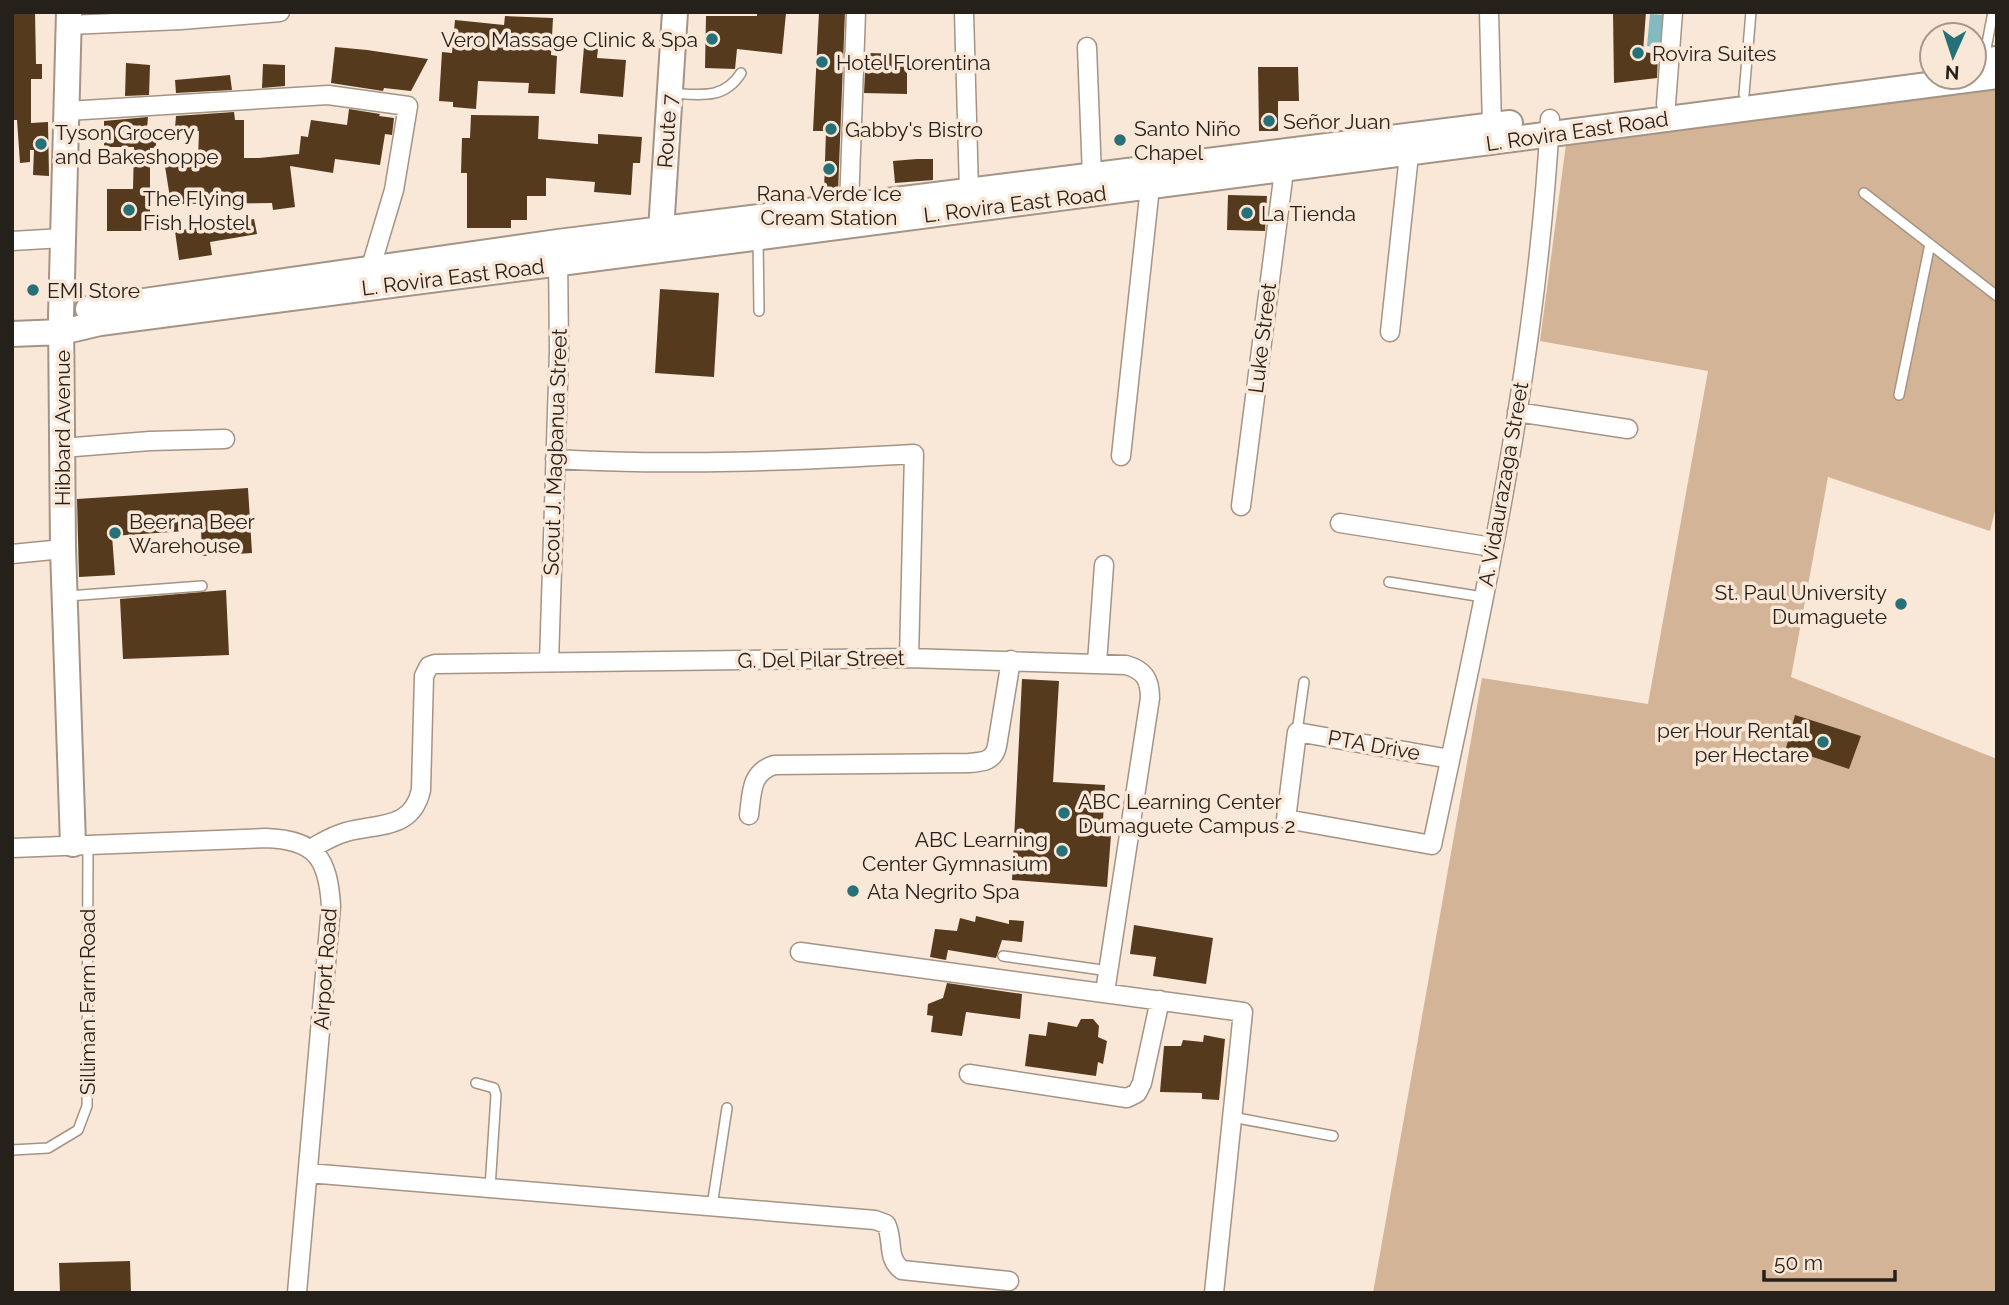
<svg xmlns="http://www.w3.org/2000/svg" width="2009" height="1305" viewBox="0 0 2009 1305" font-family="Raleway,sans-serif">
  <style>
    .green { fill: #d3b497 }
    .water { fill: #83bac0 }
    .building { fill: #553a1e }
    .lines { fill: none; stroke-linecap: round; stroke-linejoin: round }
    .lane-casing { stroke: #a49485; stroke-width: 12 }
    .street-casing { stroke: #a49485; stroke-width: 21 }
    .secondary-casing { stroke: #a49485; stroke-width: 28 }
    .lane { stroke: #fff; stroke-width: 9 }
    .street { stroke: #fff; stroke-width: 18 }
    .secondary { stroke: #fff; stroke-width: 24 }
    .poi-dot { fill: #267078; stroke: #f9e7d7; stroke-width: 2.5 }
    .labels { text-anchor: middle; dominant-baseline: central; stroke-width: 7; stroke-linejoin: round; paint-order: stroke }
    .poi-label { font-size: 21px; fill: #26201a; stroke: #f9e7d7; text-anchor: start }
    .street-label { font-size: 21px; fill: #26201a; stroke: #f9e7d7 }
  </style>
  <rect width="100%" height="100%" fill="#f9e7d7"/>
  <path class="green" d="M1997,87V503L1990,531L1828,477L1791,677L1997,759V1293H1373L1482,678L1648,704L1708,371L1540,341L1566,144Z"/>
  <path class="water" d="M1650,14L1665,15L1662,48L1647,46Z"/>
  <path class="building" d="M12,12H35L36,64H42V79H31V123L48,122L49,176L33,175L34,150H30V162L20,163L17,120H12Z
    M757,12L786,13L782,54L737,49L735,69L705,68L706,16H757Z
    M819,12H845L838,192L824,191L826,131H813Z
    M1613,12H1646L1643,52L1658,54L1657,78L1614,83Z
    M505,16L553,18L551,55L557,56L555,94L528,93L529,83L478,81L476,109L453,107V102L439,101L442,52L452,53L455,20L504,25Z
    M335,47L367,50L428,59L411,91L384,88L383,91L331,83Z
    M584,47L598,48L597,58L626,60L623,97L580,93Z
    M866,53L907,54V94L864,93Z
    M126,63L150,65L149,95L125,96Z
    M263,64L285,65V86L262,88Z
    M1258,67H1298L1299,101H1278V131H1259Z
    M230,75L232,90L176,93L175,80Z
    M349,109L380,114L379,116L394,118L392,135L385,134L380,165L335,159L333,173L290,166L295,207L273,210L272,203L171,204L164,160H198L199,131L175,128L176,116L234,112L235,120H244V158H259L299,154L301,136L308,137L311,120L347,125Z
    M471,115L539,116L538,139L598,144V134L642,137L640,163H633L631,195L594,192L595,182L546,178V196H527V220H511V228H467V173H461L462,138H470Z
    M148,117L147,128L156,129V148H150V231H107V189H133L134,147H104V121Z
    M917,159H933V180L895,183L893,161Z
    M1228,195L1267,196L1265,231L1227,230Z
    M254,219L257,234L210,242L212,255L179,260L175,231Z
    M660,289L719,293L714,377L655,373Z
    M248,488L252,553L202,556L201,530L112,536L115,575L79,577L77,499Z
    M226,590L229,655L123,659L120,599Z
    M1022,679L1059,681L1053,782L1105,785L1103,821L1112,822L1107,887L1012,880Z
    M1795,715L1861,736L1849,769L1786,748Z
    M976,916L1009,924V920L1024,921L1022,942L1002,940L996,958L948,950L946,960L930,957L935,929L957,931L960,918L975,922Z
    M1134,925L1213,938L1206,984L1153,976L1156,957L1130,954Z
    M947,983L1022,994L1020,1019L966,1012L962,1036L931,1032L933,1016L927,1015L928,1004L943,998Z
    M1081,1019H1093L1099,1026L1098,1037L1107,1041L1103,1064L1098,1062L1096,1076L1025,1066L1029,1034L1046,1036L1048,1022L1077,1027Z
    M1204,1035L1225,1039L1219,1100L1202,1099V1093L1160,1092L1164,1046H1181L1183,1040L1203,1042Z
    M130,1261L131,1293H60L59,1263Z"/>
  <g class="lines">
    <g class="lane-casing">
      <path id="lane" d="M1984,59L1993,12
        M671,93C700,95 724,100 741,73
        M1744,94L1751,12
        M1864,193L1997,296
        M758,239L759,311
        M1899,395L1930,244
        M1389,582L1483,597
        M68,596L202,586
        M1297,732L1304,682
        M1003,956L1109,971
        M476,1083L494,1088L496,1095L490,1188
        M1232,1117L1333,1136
        M12,1150L48,1148L78,1130L87,1106L88,844
        M712,1206L727,1108"/>
    </g>
    <g class="street-casing">
      <path id="street" d="M964,12L969,191
        M1489,12L1492,126
        M69,25L181,20L280,12
        M1087,47L1092,176
        M1666,104L1673,12
        M67,111L328,95L408,106L394,190L370,270
        M849,206L856,12
        M12,241L63,238
        M1390,332L1409,155
        M1517,412L1628,429
        M62,448L150,441L225,439
        M1121,456L1150,187
        M555,459C675,466 794,461 914,454L909,658
        M1241,506L1284,171
        M1340,523L1492,547
        M12,554L63,549
        M549,662L559,351L558,252
        M1097,663L1104,565
        M1450,759L1297,732L1286,819L1432,845C1483,606 1537,364 1550,119
        M749,815C752,793 750,773 774,765L969,763C983,762 994,761 997,746L1011,660
        M12,848L266,838C316,840 328,858 331,906L297,1293
        M312,848C323,842 334,835 346,832C379,823 412,830 421,790L424,676L429,666L435,664L909,658L1126,665C1144,670 1150,679 1150,698L1105,992
        M800,952L1243,1012L1214,1293
        M969,1074L1127,1098L1137,1093L1142,1083L1160,1000
        M308,1173L875,1220L886,1224C894,1239 886,1259 902,1270L1009,1281"/>
    </g>
    <g class="secondary-casing">
      <path id="secondary" d="M69,12L61,316L63,549L73,844
        M1974,62L1997,59
        M660,246L675,12
        M88,309L558,242L1510,123
        M12,334L62,332L100,323L1997,76"/>
    </g>
    <use href="#lane" class="lane"/>
    <use href="#street" class="street"/>
    <use href="#secondary" class="secondary"/>
  </g>
  <g class="poi-dot">
    <circle cx="712" cy="39" r="7"/>
    <circle cx="1638" cy="53" r="7"/>
    <circle cx="822" cy="62" r="7"/>
    <circle cx="1269" cy="121" r="7"/>
    <circle cx="831" cy="129" r="7"/>
    <circle cx="1120" cy="140" r="7"/>
    <circle cx="41" cy="144" r="7"/>
    <circle cx="829" cy="169" r="7"/>
    <circle cx="129" cy="210" r="7"/>
    <circle cx="1247" cy="213" r="7"/>
    <circle cx="33" cy="290" r="7"/>
    <circle cx="115" cy="533" r="7"/>
    <circle cx="1901" cy="604" r="7"/>
    <circle cx="1823" cy="742" r="7"/>
    <circle cx="1064" cy="813" r="7"/>
    <circle cx="1062" cy="851" r="7"/>
    <circle cx="853" cy="891" r="7"/>
  </g>
  <g class="labels">
    <g class="poi-label">
      <text x="698" y="39" text-anchor="end">Vero Massage Clinic &amp; Spa</text>
      <text x="1652" y="53">Rovira Suites</text>
      <text x="836" y="62">Hotel Florentina</text>
      <text x="1283" y="121">Señor Juan</text>
      <text x="1134" y="128">Santo Niño<tspan x="1134" dy="24">Chapel</tspan></text>
      <text x="845" y="129">Gabby's Bistro</text>
      <text x="55" y="132">Tyson Grocery<tspan x="55" dy="24">and Bakeshoppe</tspan></text>
      <text x="829" y="193" text-anchor="middle">Rana Verde Ice<tspan x="829" dy="24">Cream Station</tspan></text>
      <text x="143" y="198">The Flying<tspan x="143" dy="24">Fish Hostel</tspan></text>
      <text x="1261" y="213">La Tienda</text>
      <text x="47" y="290">EMI Store</text>
      <text x="129" y="521">Beer na Beer<tspan x="129" dy="24">Warehouse</tspan></text>
      <text x="1887" y="592" text-anchor="end">St. Paul University<tspan x="1887" dy="24">Dumaguete</tspan></text>
      <text x="1809" y="730" text-anchor="end">per Hour Rental<tspan x="1809" dy="24">per Hectare</tspan></text>
      <text x="1078" y="801">ABC Learning Center<tspan x="1078" dy="24">Dumaguete Campus 2</tspan></text>
      <text x="1048" y="839" text-anchor="end">ABC Learning<tspan x="1048" dy="24">Center Gymnasium</tspan></text>
      <text x="867" y="891">Ata Negrito Spa</text>
    </g>
    <g class="street-label">
      <text transform="translate(667 131) rotate(-86)">Route 7</text>
      <text transform="translate(1577 131) rotate(-8)">L. Rovira East Road</text>
      <text transform="translate(1015 204) rotate(-7)">L. Rovira East Road</text>
      <text transform="translate(453 277) rotate(-7)">L. Rovira East Road</text>
      <text transform="translate(1262 338) rotate(-83)">Luke Street</text>
      <text transform="translate(62 428) rotate(-90)">Hibbard Avenue</text>
      <text transform="translate(555 452) rotate(-88)">Scout J. Magbanua Street</text>
      <text transform="translate(1503 484) rotate(-80)">A. Vidaurazaga Street</text>
      <text transform="translate(821 659) rotate(-1)">G. Del Pilar Street</text>
      <text transform="translate(1374 745) rotate(10)">PTA Drive</text>
      <text transform="translate(325 969) rotate(-86)">Airport Road</text>
      <text transform="translate(87 1002) rotate(-90)">Silliman Farm Road</text>
    </g>
  </g>
  <rect width="2009" height="1305" fill="none" stroke="#26201a" stroke-width="28"/>
  <g transform="translate(1953 56) rotate(183)"><circle r="33" fill="#f9e7d7" stroke="#a5978b" stroke-width="2"/>
  <path d="M0-5L12 26L0 18L-12 26Z" fill="#267078"/>
  <text y="-10" font-size="19" font-weight="bold" text-anchor="middle" fill="#26201a">N</text>
  </g>
  <path d="M1764 1270v10h131v-10" fill="none" stroke="#26201a" stroke-width="3.5"/>
  <text x="1774" y="1270" font-size="21" fill="#26201a" stroke="#f9e7d7" stroke-width="5" paint-order="stroke">50 m</text>
</svg>
